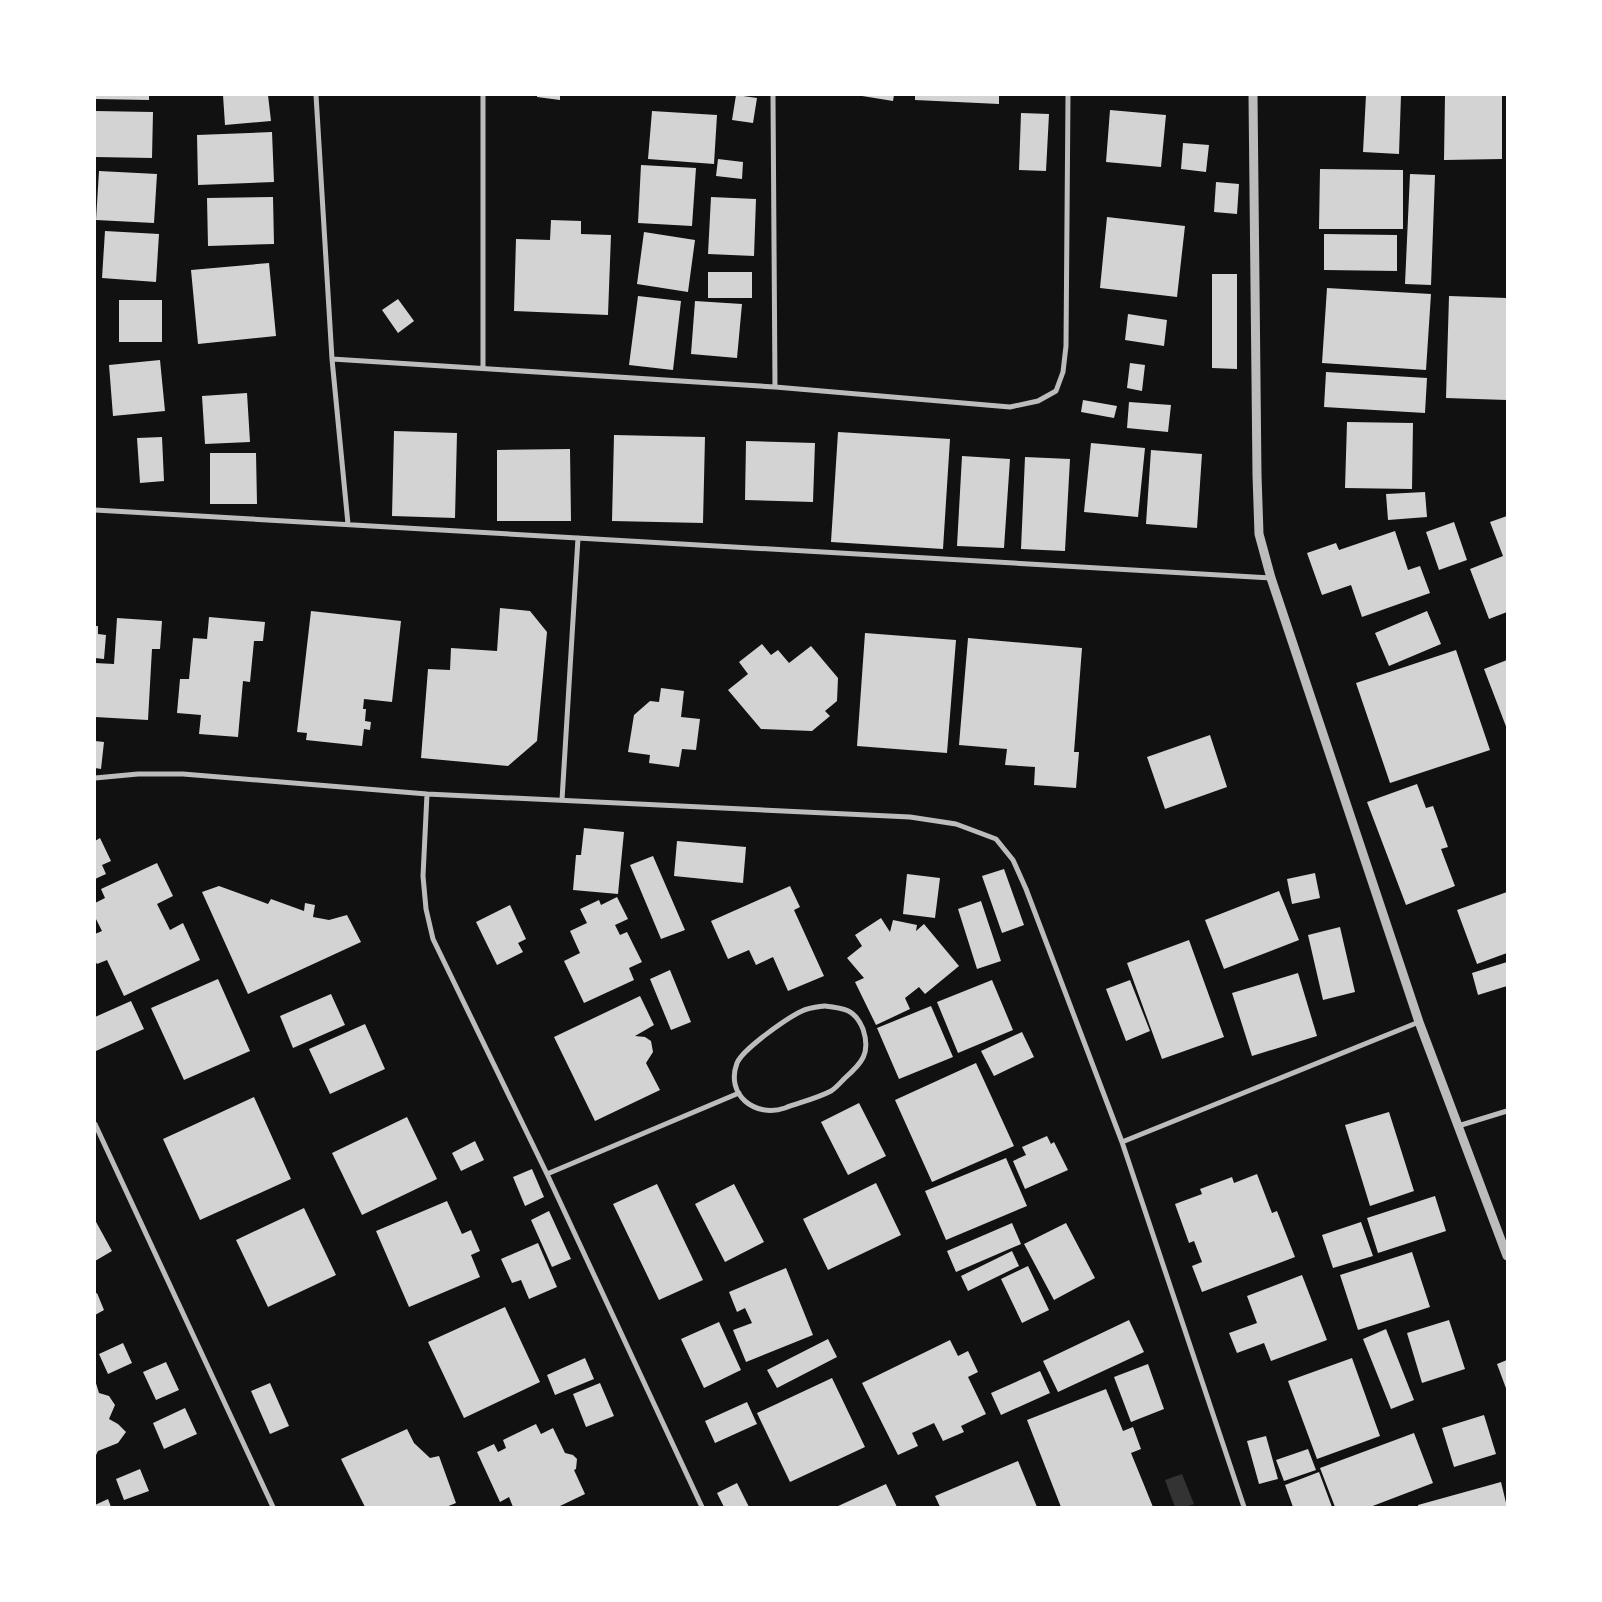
<svg xmlns="http://www.w3.org/2000/svg" width="1602" height="1602" viewBox="0 0 1602 1602" font-family="Helvetica,sans-serif">
  <style>
    .water { fill: #333 }
    .building { fill: #d3d3d3 }
    .lines { fill: none; stroke-linecap: round; stroke-linejoin: round }
    .minor { stroke: #bcbcbc; stroke-width: 5 }
    .tertiary { stroke: #bcbcbc; stroke-width: 9 }
  </style>
  <rect width="100%" height="100%" fill="#111"/>
  <path class="water" d="M1182,1474L1194,1504L1186,1507H1175L1165,1480Z"/>
  <path class="building" d="M95,95H149V100L95,99Z
    M223,95H268L271,121L225,125Z
    M537,95H560V100L537,97Z
    M736,95L757,98L753,123L732,120Z
    M856,95H894L893,101Z
    M915,95H999V104L915,100Z
    M1366,95H1401L1399,154L1363,152Z
    M1445,95H1502V159L1444,160Z
    M1110,110L1166,115L1161,167L1106,162Z
    M95,111L153,112L152,158L95,157Z
    M652,111L717,115L714,164L648,159Z
    M1021,113L1049,114L1046,171L1019,170Z
    M272,132L274,182L198,185L197,135Z
    M1183,143L1209,145L1206,172L1181,169Z
    M718,159L743,162L742,179L716,176Z
    M641,165L696,168L692,226L638,223Z
    M1320,169L1403,170V229H1319Z
    M99,171L157,174L154,223L96,220Z
    M1410,174L1435,175L1431,285L1405,284Z
    M1216,182L1239,184L1237,214L1214,212Z
    M273,197L274,244L208,246L207,198Z
    M711,197L756,199L754,256L708,254Z
    M1107,217L1185,226L1177,297L1100,288Z
    M551,220L581,221V234L611,235L608,315L514,311L516,239L550,240Z
    M105,231L159,234L156,282L102,278Z
    M644,232L695,240L688,292L637,284Z
    M1324,234L1397,235V271L1324,270Z
    M269,263L276,336L198,344L191,270Z
    M708,272H752V298H708Z
    M1212,274H1237V369L1212,368Z
    M1327,288L1431,294L1426,370L1322,363Z
    M638,296L681,301L673,370L629,365Z
    M1449,296L1507,298V400L1446,398Z
    M398,299L414,321L398,333L382,310Z
    M119,300H162V342H119Z
    M695,301L742,304L737,358L691,354Z
    M1128,314L1167,320L1164,346L1125,340Z
    M160,360L165,411L113,416L109,365Z
    M1130,363L1145,365L1142,391L1127,388Z
    M1326,372L1427,378L1425,413L1324,407Z
    M247,393L250,442L205,444L202,396Z
    M1083,400L1117,406L1114,418L1081,412Z
    M1129,402L1171,405L1168,432L1127,428Z
    M1347,422L1413,423L1412,489L1345,488Z
    M394,431L457,433L455,518L392,516Z
    M838,432L950,439L943,549L831,542Z
    M614,435L705,437L703,523L612,521Z
    M162,437L164,481L140,483L137,438Z
    M746,441L815,443L813,502L745,500Z
    M1091,443L1145,448L1138,517L1084,512Z
    M570,449L571,521H497V450Z
    M1151,450L1202,454L1197,528L1146,524Z
    M210,453H256L257,504H210Z
    M962,456L1010,459L1004,548L957,546Z
    M1025,457L1070,459L1065,551L1021,549Z
    M1425,492L1427,517L1388,520L1386,494Z
    M1507,516V612L1489,619L1470,569L1503,556L1490,522Z
    M1454,522L1467,560L1439,570L1426,532Z
    M1395,531L1408,570L1420,566L1430,593L1362,617L1351,585L1322,595L1307,553L1336,543L1339,550Z
    M500,608L530,611L547,632L537,741L508,766L421,758L428,669L450,670L451,648L497,651Z
    M311,611L401,621L392,702L364,699L363,709H366L365,721L371,722L370,730L364,729L362,746L306,740L307,733L297,732Z
    M1427,611L1441,644L1389,666L1375,633Z
    M209,617L265,622L263,641H254L250,682L243,681L238,737L199,734L201,715L177,713L180,679H189L193,638L207,639Z
    M117,618L162,621L160,649H152L148,720L95,717V663L114,664Z
    M95,626H98V634L106,635L104,659L95,658Z
    M865,633L956,640L947,753L857,746Z
    M968,638L1082,648L1074,752H1079L1076,788L1034,785L1035,767L1005,765L1007,749L959,745Z
    M762,644L771,655L778,650L789,663L811,646L838,678L837,701L825,711L830,716L812,731L761,729L728,690L748,674L739,662Z
    M1456,650L1490,750L1390,783L1356,683Z
    M1507,660V729L1484,669Z
    M661,688L684,691L681,717L700,719L696,750L682,749L679,767L649,763L650,755L628,752L634,715L650,701L659,702Z
    M1210,735L1227,787L1165,809L1147,757Z
    M95,741L104,742L101,769L95,768Z
    M1417,784L1426,808L1433,806L1448,847L1441,849L1455,886L1406,905L1367,802Z
    M584,828L624,832L618,894L573,890L576,855H581Z
    M100,838L111,861L102,865L106,874L95,879V841Z
    M677,841L746,847L743,883L674,876Z
    M653,856L685,930L661,939L630,865Z
    M157,863L173,896L157,904L170,930L183,923L200,960L124,996L107,960L97,964L95,961V934L102,931L95,917V903L105,898L101,889Z
    M1004,869L1024,925L1002,933L982,876Z
    M1315,873L1320,898L1292,904L1287,879Z
    M907,874L940,878L935,918L903,914Z
    M219,886L268,904L271,899L304,911L305,903L315,905L313,917L329,920L347,915L361,942L248,994L202,892Z
    M790,886L800,907L794,910L824,976L788,991L773,957L756,965L749,950L728,959L711,921Z
    M1279,891L1299,940L1224,969L1205,920Z
    M1507,892V953L1477,964L1457,910Z
    M617,897L628,919L615,925L620,935L627,932L642,962L629,968L634,980L584,1003L564,961L580,953L570,931L587,923L580,909L599,900L601,905Z
    M981,901L1001,961L977,969L958,909Z
    M510,905L526,939L518,943L523,952L497,965L476,922Z
    M881,918L890,932L893,920L917,925L916,931L924,924L959,966L925,994L919,987L905,998L910,1009L876,1025L855,982L864,978L847,958L862,946L855,935Z
    M1340,927L1355,992L1323,1000L1308,935Z
    M1189,940L1224,1037L1162,1059L1127,963Z
    M1507,962V986L1478,995L1472,973Z
    M670,970L691,1022L671,1030L650,979Z
    M1298,973L1317,1036L1252,1056L1232,993Z
    M218,979L250,1051L184,1080L151,1008Z
    M992,980L1013,1030L958,1053L937,1002Z
    M1130,980L1150,1031L1126,1041L1106,989Z
    M331,994L345,1025L293,1048L280,1016Z
    M640,996L654,1025L635,1036L645,1037L651,1041L653,1052L646,1063L660,1090L595,1121L554,1037Z
    M131,1001L144,1029L96,1051L95,1017Z
    M931,1006L953,1057L899,1079L877,1028Z
    M365,1024L385,1069L330,1094L309,1049Z
    M1022,1032L1034,1057L994,1076L981,1051Z
    M976,1063L1014,1146L932,1182L895,1100Z
    M254,1097L291,1179L200,1220L163,1139Z
    M859,1103L886,1156L848,1175L821,1122Z
    M1389,1112L1414,1191L1370,1206L1345,1125Z
    M407,1117L437,1179L362,1215L332,1153Z
    M1047,1136L1051,1144L1054,1142L1068,1170L1025,1189L1013,1161L1026,1155L1022,1147Z
    M475,1141L484,1160L461,1171L452,1153Z
    M1006,1158L1027,1206L946,1240L925,1191Z
    M532,1169L544,1197L525,1206L513,1177Z
    M1257,1174L1272,1213L1277,1211L1295,1257L1202,1292L1192,1266L1202,1262L1194,1241L1189,1243L1175,1204L1202,1194L1200,1189L1232,1177L1234,1183Z
    M876,1183L901,1235L828,1270L803,1219Z
    M657,1184L703,1280L659,1300L613,1204Z
    M734,1184L764,1242L725,1262L695,1204Z
    M1435,1196L1446,1231L1378,1253L1367,1218Z
    M447,1201L462,1234L471,1230L480,1251L471,1255L480,1277L409,1307L376,1231Z
    M304,1208L336,1275L268,1307L236,1240Z
    M549,1211L571,1259L552,1267L531,1220Z
    M95,1220L112,1251L95,1261Z
    M1361,1222L1373,1256L1333,1268L1322,1235Z
    M1012,1223L1021,1244L956,1272L947,1251Z
    M1066,1223L1095,1278L1054,1300L1024,1244Z
    M538,1243L557,1287L529,1299L521,1280L512,1283L501,1259Z
    M1012,1251L1019,1266L968,1291L961,1276Z
    M1412,1252L1430,1307L1358,1330L1340,1275Z
    M1028,1266L1049,1310L1022,1323L1001,1279Z
    M786,1268L813,1335L746,1362L733,1330L752,1323L745,1308L737,1312L729,1292Z
    M1302,1275L1327,1340L1271,1361L1264,1343L1237,1353L1229,1333L1257,1323L1247,1296Z
    M97,1293L104,1310L95,1315V1294Z
    M505,1307L540,1382L464,1418L428,1342Z
    M1129,1320L1144,1352L1058,1392L1043,1361Z
    M1449,1320L1465,1369L1422,1383L1407,1333Z
    M719,1322L741,1370L704,1388L681,1339Z
    M1386,1329L1414,1400L1391,1409L1363,1339Z
    M828,1339L837,1357L777,1388L767,1370Z
    M950,1340L958,1356L968,1351L978,1372L968,1377L986,1414L961,1426L964,1432L943,1441L934,1423L912,1433L918,1446L898,1455L862,1383Z
    M123,1343L132,1363L108,1374L99,1354Z
    M585,1358L594,1379L555,1395L547,1375Z
    M1352,1358L1380,1436L1317,1459L1288,1381Z
    M1507,1360V1391L1497,1364Z
    M166,1362L179,1390L156,1400L143,1372Z
    M1148,1364L1164,1409L1131,1422L1114,1377Z
    M1040,1371L1050,1393L1001,1415L991,1393Z
    M832,1378L865,1447L790,1482L757,1413Z
    M95,1380L99,1393L109,1396L115,1405L109,1419L118,1424L126,1432L118,1443L98,1451L95,1457Z
    M270,1383L289,1426L270,1434L251,1391Z
    M600,1383L614,1416L586,1427L573,1394Z
    M1106,1389L1123,1431L1133,1427L1141,1449L1131,1453L1153,1507H1061L1027,1420Z
    M747,1402L757,1424L715,1443L705,1421Z
    M185,1408L197,1434L164,1449L153,1423Z
    M1484,1415L1496,1454L1454,1467L1442,1428Z
    M536,1424L541,1434L553,1428L565,1453L573,1455L577,1459L576,1469L574,1470L585,1494L560,1506L561,1507H513L509,1497L500,1502L477,1452L494,1444L498,1452L506,1448L503,1440Z
    M407,1429L414,1443L430,1458L439,1456L456,1503L446,1507H365L341,1459Z
    M1414,1433L1433,1483L1370,1507H1335L1320,1468Z
    M1266,1436L1278,1479L1259,1484L1247,1441Z
    M1308,1449L1316,1470L1284,1481L1276,1460Z
    M1018,1461L1037,1507H940L935,1496Z
    M140,1469L149,1491L124,1500L116,1479Z
    M1319,1472L1332,1507H1293L1285,1485Z
    M1501,1482L1507,1507H1418V1505Z
    M737,1483L749,1507H724L717,1493Z
    M886,1484L897,1507H836Z
    M108,1499L111,1507H95V1505Z"/>
  <g class="lines">
    <path class="minor" d="M316,95L332,359L348,524
      M773,95L775,387
      M332,359L775,387L1010,407L1038,401L1056,391L1063,372L1066,346L1068,95
      M483,368V95
      M95,510L1271,578
      M95,778L138,774H183L427,794L910,817L956,824L996,839L1013,860L1026,889L1122,1142L1244,1507
      M427,794L423,876L426,909L433,939L547,1174L702,1507
      M562,800L578,538
      M824,1006C843,1008 855,1009 863,1029C871,1053 862,1063 845,1078C841,1082 836,1088 831,1091C818,1098 798,1103 785,1108C755,1118 725,1095 737,1063C743,1049 787,1018 802,1011C808,1008 817,1007 824,1006Z
      M95,1124L273,1507
      M1458,1126L1507,1111
      M1122,1142L1419,1022
      M547,1174L739,1093"/>
    <path class="tertiary" d="M1253,95L1257,475L1259,534L1271,578L1419,1022L1507,1256"/>
  </g>
  <rect width="1602" height="1602" fill="none" stroke="#ffffff" stroke-width="192"/>
</svg>
